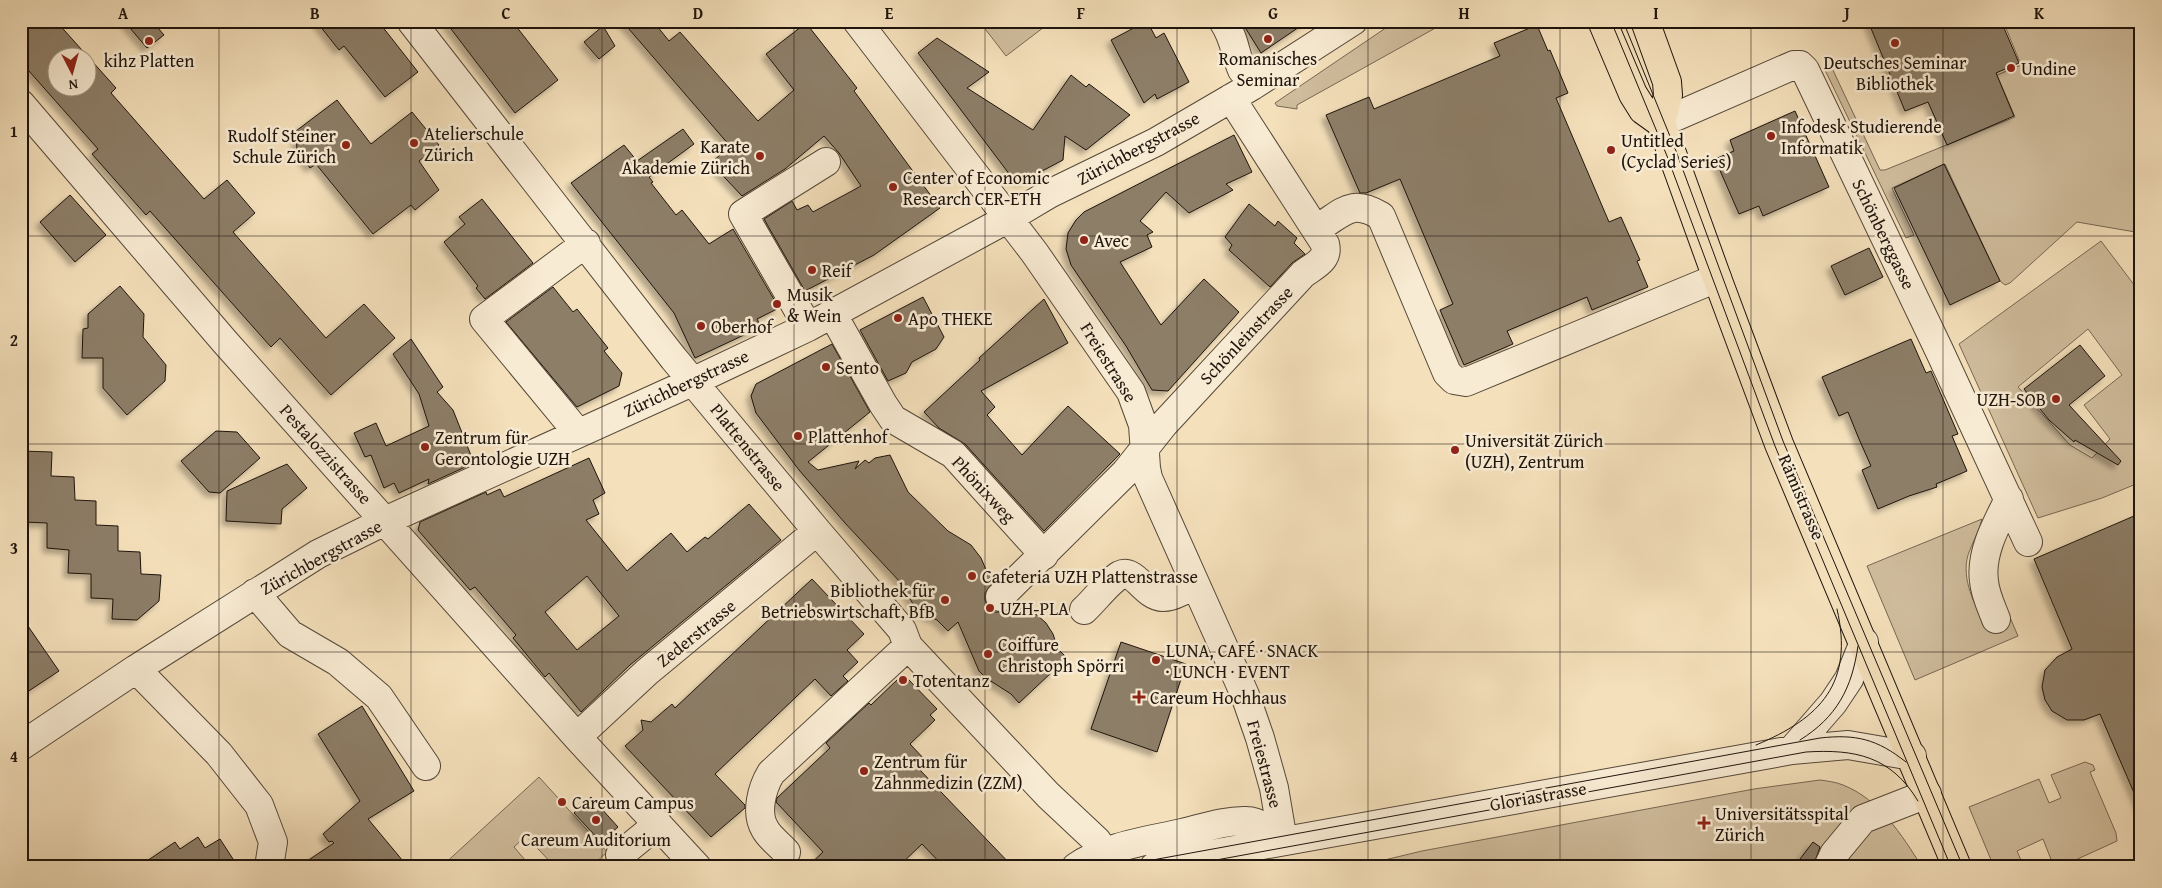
<svg xmlns="http://www.w3.org/2000/svg" width="2162" height="888" viewBox="0 0 2162 888" font-family="'Gentium Book Plus',serif">
  <style>
    .green { fill: #d0bd9d; stroke: #776854; fill-rule: evenodd }
    .building { fill: #8d7e67; stroke: #1e140c; fill-rule: evenodd; filter: url(#shadow) }
    .lines { fill: none; stroke-linecap: round; stroke-linejoin: round }
    .minor-casing { stroke: #544738; stroke-width: 30 }
    .major-casing { stroke: #1e140c; stroke-width: 30 }
    .minor { stroke: #f8ebd3; stroke-width: 28 }
    .major { stroke: #f4e0bb; stroke-width: 28 }
    .tram { stroke: #1e140c; stroke-width: 1 }
    .grid { fill: none; stroke: #1e140c; stroke-width: 1; stroke-opacity: 0.55 }
    .poi-dot { fill: #8f2418; stroke: #f8ebd3; stroke-width: 2 }
    .labels { text-anchor: middle; dominant-baseline: central; stroke-width: 5; stroke-linejoin: round; paint-order: stroke }
    .poi-label { font-size: 18px; fill: #1e140c; stroke: #f8ebd3; text-anchor: start }
    .street-label { font-size: 18px; fill: #1e140c; stroke: #f8ebd3 }
    .neatline { fill: none; stroke: #1e140c; stroke-width: 2 }
    .grid-label { font-size: 16px; text-anchor: middle; font-weight: bold; fill: #1e140c }
  </style>
  <defs>
    <filter id="shadow"><feDropShadow dx="-4.5" dy="4.5" stdDeviation="2.5" flood-color="#0004"/></filter>
  </defs>
  <rect width="100%" height="100%" fill="#f4e0bb"/>
  <filter id="stains"><feTurbulence type="fractalNoise" baseFrequency=".004" numOctaves="4"/><feColorMatrix values="0 0 0 0 .2 0 0 0 0 .09 0 0 0 0 .02 0 0 0 .5 -.17"/></filter>
  <radialGradient id="worn" r=".72"><stop offset=".6" stop-color="#630" stop-opacity="0"/><stop offset="1" stop-color="#630" stop-opacity=".3"/></radialGradient>
  <path class="green" d="M979,21H1052L1006,56Z
    M1396,21H1448L1297,105V109L1277,106L1275,103Z
    M2003,21H2141V233L2077,222L2010,283L2005,285L2000,281L1945,164L1892,188L1914,235L1906,238L1825,70L1828,65L1831,66L1880,170H1885L2015,117L1997,75L2021,65Z
    M2101,241L2141,294V482L2102,498L2038,518L1959,344ZM2088,329L2122,375L2084,405L2110,439L2092,458L2070,445L2018,387Z
    M1982,519C1979,532 1972,543 1968,555C1961,580 1975,604 1985,626L2009,615L2018,636L1915,680L1867,566Z
    M2085,762L2093,765L2095,770L2090,772L2116,833L2117,841L2060,867H2054L2043,839L2017,851L2024,867H1994L1969,807L2039,779L2049,803L2061,798L2051,775Z
    M539,777L607,852L591,867H555L526,836L514,847L531,867H441Z
    M1820,780C1827,781 1836,782 1843,785C1879,799 1902,835 1922,867H1355L1422,851L1754,789Z"/>
  <path class="building" d="M21,21H56L116,88L111,93L204,199L227,180L255,213L233,232L326,338L364,304L395,338L331,395L280,338L271,347L150,211L146,215L92,154L98,149L21,62ZM58,58H88V88H58Z
    M124,21H152L164,35L147,48Z
    M316,21H378L418,72L385,97L344,46L339,50Z
    M445,21H512L558,80L515,113Z
    M622,21H653L669,41L680,32L758,121L794,90L766,54L806,23L857,88L854,91L940,208L874,255L805,291L764,219L792,201L797,210L808,205L813,212L861,186L839,153L824,136L785,169L742,196L711,163L730,146Z
    M1147,21L1156,38L1164,33L1189,82L1157,99L1155,94L1144,103L1111,40Z
    M1241,21H1308L1261,53Z
    M1868,21H2001L2019,63L1996,73L2014,116L1947,145L1928,102L1905,111Z
    M1537,25L1548,51L1550,50L1568,93L1556,98L1609,222L1621,217L1640,260L1637,261L1648,287L1592,310L1587,297L1507,331L1513,344L1464,365L1440,310L1453,304L1400,179L1366,193H1360L1326,115L1369,97L1374,109L1500,56L1494,43Z
    M603,26L615,46L599,59L584,42Z
    M937,38L989,72L967,88L1033,130L1071,75L1086,87L1089,84L1130,115L1086,150L1065,136L1063,160L1023,181L1013,179L918,53Z
    M337,100L371,144L412,112L439,145L419,161L439,190L415,210L411,205L373,234L316,164L310,168L297,150L296,131Z
    M1795,111L1829,187L1763,216L1759,206L1739,214L1715,159L1734,151L1730,140Z
    M683,129L694,144L649,177L653,182L651,183L676,215L682,210L709,244L733,229L779,308L757,319L761,327L695,358L674,313L571,183L624,145L637,161Z
    M1234,135L1252,172L1226,184L1233,190L1189,213L1166,192L1140,221L1153,232L1147,235L1152,247L1120,262L1161,325L1204,279L1239,312L1168,391L1152,390L1126,346L1071,265L1066,249L1068,233L1076,220L1084,212Z
    M1944,164L2000,281L1950,305L1894,188Z
    M70,195L106,235L75,262L40,222Z
    M482,199L533,263L485,299L476,288L478,286L444,242L465,224L459,217Z
    M1249,204L1275,226L1278,221L1297,238L1294,243L1305,254L1292,263L1270,287L1229,250L1232,245L1225,237Z
    M1869,248L1883,277L1845,295L1831,266Z
    M120,286L144,314L143,337L166,365L165,381L127,415L103,388V358H82L83,329L88,328V314Z
    M553,287L573,312L577,309L608,348L604,351L622,373L619,386L577,407L506,322Z
    M923,297L944,337L936,349L912,362L906,373L888,381L860,330Z
    M1044,299L1068,343L981,391L995,407L987,415L1022,455L1068,406L1120,454L1044,531L965,444L939,428L924,412L980,360L979,358Z
    M411,339L443,387L437,392L453,410L474,463L428,484L429,479L399,493L394,483L384,488L371,455L365,457L354,433L376,423L386,446L429,426L419,394L393,354Z
    M1911,339L1926,373L1931,371L1958,434L1952,436L1967,471L1936,484L1937,487L1909,496L1878,509L1862,470L1871,466L1859,439L1848,412L1839,416L1822,377Z
    M832,344L870,412L808,462L818,470L859,461L855,469L865,460L869,463L875,458L890,455L908,492L948,531L971,545L981,558L987,572L994,581L985,593V600L989,608L995,612H1004L1014,605L1037,615L1046,623L1053,634L1058,649L1067,658L1019,703L1011,694L986,678L979,671L958,622L948,631L937,620L926,615L913,604L901,583L845,523L799,470L756,413L751,396L756,384Z
    M2080,345L2105,376L2069,405L2121,461L2118,465L2075,440L2074,442L2049,420L2024,389Z
    M216,431L237,432L260,458L220,493L209,492L181,461Z
    M21,451L52,452L51,476L74,477L75,500L96,501V525L118,526V551L140,552L141,574L161,575L159,601L137,620L112,619L113,599L91,598V574L68,573L69,550L47,548V523L24,522L25,500H21Z
    M589,458L605,493L593,500L599,514L586,520L627,571L671,533L687,552L705,537L708,539L749,504L781,540L630,665L581,712L549,673L545,677L513,638L516,635L475,587L470,590L418,530L420,522L486,492L487,495L500,489L504,497ZM587,576L619,616L577,650L545,612Z
    M287,464L307,488L282,509L281,524L226,521L227,491Z
    M2141,513V809L2100,714L2084,720H2067L2052,711L2045,700L2042,687L2045,670L2057,657L2072,649L2034,559Z
    M812,579L864,634L847,650L858,662L843,676L848,681L831,696L815,679L715,774L745,805V808L711,837L625,746L643,730L641,720L651,722L672,704L675,708Z
    M21,616L59,671L21,696Z
    M1121,642L1186,664L1157,752L1091,729Z
    M907,678L937,709L930,715L935,720L910,744L927,762L919,769L1013,867H944L922,844L898,867H807L823,852L776,802L777,798L830,748L826,743L869,703L871,705L898,679L902,683Z
    M362,706L414,791L368,819L408,867H298L334,843L332,841L329,842L323,834L360,801L318,734Z
    M591,797L618,827L601,842L574,813Z
    M198,837L205,848L220,839L233,859L221,867H138L175,842L180,849Z
    M1813,842L1820,847L1813,867H1794Z"/>
  <g class="lines">
    <g class="minor-casing">
      <path id="minor" d="M411,21L674,359L817,531L902,630L908,646L1048,795L1097,841L1114,867
        M857,21L1034,252L1131,392L1143,425L1146,468L1148,478L1245,695L1260,738L1274,788L1283,841
        M1223,21C1235,39 1234,51 1242,70
        M21,104L225,342L577,737L697,867
        M1661,123L1794,65H1800L1805,70L1939,350L2028,542
        M1316,229C1344,213 1350,198 1381,216L1447,373L1454,380L1466,382L1717,278
        M832,313L883,404L893,419L953,454L1044,555
        M808,327L743,214L826,162
        M578,433L484,319L586,243
        M255,593L290,634L338,662L379,697L426,766
        M1000,597L1125,473L1164,424L1303,274C1315,265 1329,260 1325,244L1231,98
        M1084,610C1094,601 1109,581 1120,575C1135,568 1145,597 1163,597C1174,597 1186,589 1195,583
        M1996,619C1991,606 1985,594 1984,581C1980,553 1997,523 2009,499
        M136,669L219,754L259,805L273,842L269,867
        M577,737L647,672L817,531
        M21,746L136,669L318,554L385,521L694,381L808,327L1007,219L1049,194L1156,142L1252,86L1353,21
        M1792,750L1833,703L1849,679L1864,642
        M786,852C780,845 769,837 765,829C755,813 762,788 771,773L908,646
        M620,855L658,824
        M1076,867C1106,846 1147,841 1182,833C1203,828 1226,820 1247,821C1260,821 1274,834 1283,841
        M1154,867L1179,860L1792,750L1848,745L1912,756
        M1828,867L1834,854L1863,819L1927,794"/>
    </g>
    <g class="major-casing">
      <path id="major" d="M1602,21L1633,94L1643,110L1661,123
        M1645,21L1667,82L1668,95L1661,123L1717,278L1779,444L1957,867"/>
    </g>
    <use href="#minor" class="minor"/>
    <use href="#major" class="major"/>
    <path class="tram" d="M1611,21L1667,156L1775,446L1951,867
      M1623,21L1676,151L1783,441L1963,867
      M1800,740C1837,717 1852,688 1858,646
      M1756,745C1821,718 1854,683 1837,609
      M1127,867L1147,861L1820,738C1856,734 1877,739 1906,762
      M1178,867L1806,752C1855,749 1891,756 1918,801"/>
  </g>
  <path class="grid" d="M219,21V867M411,21V867M602,21V867M794,21V867M985,21V867M1177,21V867M1368,21V867M1560,21V867M1751,21V867M1943,21V867M21,236H2141M21,444H2141M21,652H2141"/>
  <g class="poi-dot">
    <circle cx="1268" cy="39" r="5"/>
    <circle cx="149" cy="41" r="5"/>
    <circle cx="1895" cy="43" r="5"/>
    <circle cx="2011" cy="68" r="5"/>
    <circle cx="1771" cy="136" r="5"/>
    <circle cx="414" cy="143" r="5"/>
    <circle cx="346" cy="145" r="5"/>
    <circle cx="1611" cy="150" r="5"/>
    <circle cx="760" cy="156" r="5"/>
    <circle cx="893" cy="187" r="5"/>
    <circle cx="1084" cy="240" r="5"/>
    <circle cx="812" cy="270" r="5"/>
    <circle cx="777" cy="304" r="5"/>
    <circle cx="898" cy="318" r="5"/>
    <circle cx="701" cy="326" r="5"/>
    <circle cx="826" cy="367" r="5"/>
    <circle cx="2056" cy="399" r="5"/>
    <circle cx="798" cy="436" r="5"/>
    <circle cx="425" cy="447" r="5"/>
    <circle cx="1455" cy="450" r="5"/>
    <circle cx="972" cy="576" r="5"/>
    <circle cx="945" cy="600" r="5"/>
    <circle cx="990" cy="608" r="5"/>
    <circle cx="988" cy="654" r="5"/>
    <circle cx="1156" cy="660" r="5"/>
    <circle cx="903" cy="680" r="5"/>
    <path d="M1136.5 689.5h5v5h5v5h-5v5h-5v-5h-5v-5h5z"/>
    <circle cx="864" cy="771" r="5"/>
    <circle cx="562" cy="802" r="5"/>
    <circle cx="596" cy="820" r="5"/>
    <path d="M1701.5 815.5h5v5h5v5h-5v5h-5v-5h-5v-5h5z"/>
  </g>
  <g class="labels">
    <g class="poi-label">
      <text x="1268" y="58" text-anchor="middle">Romanisches<tspan x="1268" dy="21">Seminar</tspan></text>
      <text x="149" y="60" text-anchor="middle">kihz Platten</text>
      <text x="1895" y="62" text-anchor="middle">Deutsches Seminar<tspan x="1895" dy="21">Bibliothek</tspan></text>
      <text x="2021" y="68">Undine</text>
      <text x="1781" y="126">Infodesk Studierende<tspan x="1781" dy="21">Informatik</tspan></text>
      <text x="424" y="133">Atelierschule<tspan x="424" dy="21">Zürich</tspan></text>
      <text x="336" y="135" text-anchor="end">Rudolf Steiner<tspan x="336" dy="21">Schule Zürich</tspan></text>
      <text x="1621" y="140">Untitled<tspan x="1621" dy="21">(Cyclad Series)</tspan></text>
      <text x="750" y="146" text-anchor="end">Karate<tspan x="750" dy="21">Akademie Zürich</tspan></text>
      <text x="903" y="177">Center of Economic<tspan x="903" dy="21">Research CER-ETH</tspan></text>
      <text x="1094" y="240">Avec</text>
      <text x="822" y="270">Reif</text>
      <text x="787" y="294">Musik<tspan x="787" dy="21">&amp; Wein</tspan></text>
      <text x="908" y="318">Apo THEKE</text>
      <text x="711" y="326">Oberhof</text>
      <text x="836" y="367">Sento</text>
      <text x="2046" y="399" text-anchor="end">UZH-SOB</text>
      <text x="808" y="436">Plattenhof</text>
      <text x="435" y="437">Zentrum für<tspan x="435" dy="21">Gerontologie UZH</tspan></text>
      <text x="1465" y="440">Universität Zürich<tspan x="1465" dy="21">(UZH), Zentrum</tspan></text>
      <text x="982" y="576">Cafeteria UZH Plattenstrasse</text>
      <text x="935" y="590" text-anchor="end">Bibliothek für<tspan x="935" dy="21">Betriebswirtschaft, BfB</tspan></text>
      <text x="1000" y="608">UZH-PLA</text>
      <text x="998" y="644">Coiffure<tspan x="998" dy="21">Christoph Spörri</tspan></text>
      <text x="1166" y="650">LUNA, CAFÉ · SNACK<tspan x="1166" dy="21">· LUNCH · EVENT</tspan></text>
      <text x="913" y="680">Totentanz</text>
      <text x="1150" y="697">Careum Hochhaus</text>
      <text x="874" y="761">Zentrum für<tspan x="874" dy="21">Zahnmedizin (ZZM)</tspan></text>
      <text x="572" y="802">Careum Campus</text>
      <text x="1715" y="813">Universitätsspital<tspan x="1715" dy="21">Zürich</tspan></text>
      <text x="596" y="839" text-anchor="middle">Careum Auditorium</text>
    </g>
    <g class="street-label">
      <text transform="translate(1138 148) rotate(-28)">Zürichbergstrasse</text>
      <text transform="translate(1884 234) rotate(64)">Schönberggasse</text>
      <text transform="translate(1246 335) rotate(-47)">Schönleinstrasse</text>
      <text transform="translate(1109 362) rotate(58)">Freiestrasse</text>
      <text transform="translate(686 383) rotate(-25)">Zürichbergstrasse</text>
      <text transform="translate(748 447) rotate(51)">Plattenstrasse</text>
      <text transform="translate(326 454) rotate(48)">Pestalozzistrasse</text>
      <text transform="translate(984 489) rotate(47)">Phönixweg</text>
      <text transform="translate(1802 497) rotate(67)">Rämistrasse</text>
      <text transform="translate(321 557) rotate(-29)">Zürichbergstrasse</text>
      <text transform="translate(696 633) rotate(-39)">Zederstrasse</text>
      <text transform="translate(1265 764) rotate(75)">Freiestrasse</text>
      <text transform="translate(1538 796) rotate(-10)">Gloriastrasse</text>
    </g>
  </g>
  <rect width="2162" height="888" fill="none" stroke="#f4e0bb" stroke-width="55"/>
  <g transform="translate(72 72) rotate(174)"><circle r="24" fill="#f8ebd3" stroke="#a19583"/>
  <path d="M0-4L9 19L0 12L-9 19Z" fill="#8f2418"/>
  <text y="-8" font-size="14" font-weight="bold" text-anchor="middle" fill="#1e140c">N</text>
  </g>
  <rect x="28" y="28" width="2106" height="832" class="neatline"/>
  <g class="grid-label">
    <text x="123" y="19">A</text>
    <text x="315" y="19">B</text>
    <text x="506" y="19">C</text>
    <text x="698" y="19">D</text>
    <text x="889" y="19">E</text>
    <text x="1081" y="19">F</text>
    <text x="1273" y="19">G</text>
    <text x="1464" y="19">H</text>
    <text x="1656" y="19">I</text>
    <text x="1847" y="19">J</text>
    <text x="2039" y="19">K</text>
    <text x="14" y="137">1</text>
    <text x="14" y="346">2</text>
    <text x="14" y="554">3</text>
    <text x="14" y="762">4</text>
  </g>
  <rect width="100%" height="100%" filter="url(#stains)"/>
  <rect width="100%" height="100%" fill="url(#worn)"/>
</svg>
